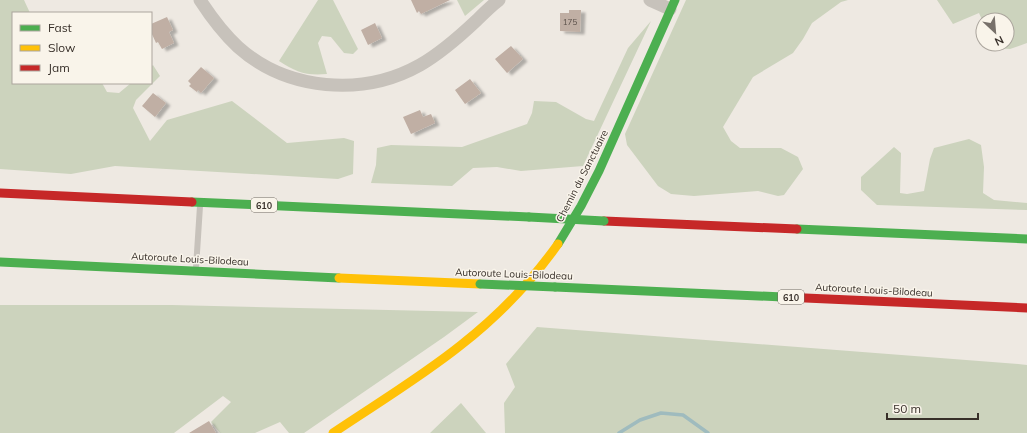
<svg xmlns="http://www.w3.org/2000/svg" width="1027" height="433" viewBox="0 0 1027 433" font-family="Mulish,sans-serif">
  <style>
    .green { fill: #ccd3bd }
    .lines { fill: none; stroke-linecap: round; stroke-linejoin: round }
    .stream { stroke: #9fbbbe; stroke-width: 3.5 }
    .building { fill: #c0afa4; filter: url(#shadow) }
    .lane { stroke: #c7c2bb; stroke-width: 6 }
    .street { stroke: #c7c2bb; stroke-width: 13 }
    .fast { stroke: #4caf50; stroke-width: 9 }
    .slow { stroke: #ffc107; stroke-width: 9 }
    .jam { stroke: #c62828; stroke-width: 9 }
    .fast-bridge { stroke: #4caf50; stroke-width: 9 }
    .labels { text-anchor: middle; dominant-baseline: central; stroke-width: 3; stroke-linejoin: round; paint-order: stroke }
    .number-label { font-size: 8px; fill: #594f48 }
    .shield { fill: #f9f4ea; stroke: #716a63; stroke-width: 1 }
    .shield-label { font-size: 9px; font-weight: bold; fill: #372f29 }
    .street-label { font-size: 10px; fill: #372f29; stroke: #f9f4ea }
  </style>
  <defs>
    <filter id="shadow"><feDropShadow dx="4.5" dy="2.5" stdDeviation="1" flood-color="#0004"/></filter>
  </defs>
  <rect width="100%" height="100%" fill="#eee9e2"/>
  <path class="green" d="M0,0H24L30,13H13V83H102L107,92L119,93L131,83H151V67L153,65L160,76L136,100L133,108L150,141L167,120L232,101L287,143L344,138L354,141L353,174L338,179L115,166L71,174L0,169Z
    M318,0H333L358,49L353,54L344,53L331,37L322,36L318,43L327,74C306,76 296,72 279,61Z
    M457,0H484L465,16Z
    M686,0H848L841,2L812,23L803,39L793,53L753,77L723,127L731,141L740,148H781L798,157L803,169L784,195L778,196L758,191L694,196L671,194L658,186L627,145L625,134Z
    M937,0H1027V43L1010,49L992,48L991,44H1007V20H983V22L979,13L953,24Z
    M651,21L583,166L521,171L497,167L473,168L452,186L371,183L376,165L377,148L391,145L462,147L527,124L532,113L534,101L556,102L586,119L594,121L628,48Z
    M969,139L981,145L984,167L983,193L994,200L1027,203V210L877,205L861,190V177L894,147L901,153L900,193L907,194L924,191L930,159L934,148Z
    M0,305H172L478,312L444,337L304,433H289L280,422L255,433H220L211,422L231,402L223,396L174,433H0Z
    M537,327L1018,364L1027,365V433H505L504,403L515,387L506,364Z
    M461,403L486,433H430Z"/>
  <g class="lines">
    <path class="stream" d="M619,433L640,420L661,413L683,415L708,433"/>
  </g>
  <path class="building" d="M411,0H450L421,14L419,11L417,13Z
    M569,10H581L580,32L560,31V13H569Z
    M167,17L173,30L169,32L174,43L162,49L158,42L156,43L151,32V24Z
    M375,23L382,38L368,45L361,30Z
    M511,46L523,59L507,73L495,59Z
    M201,67L214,78L201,93L198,90L197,92L189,86L191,84L188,81Z
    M470,79L481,93L465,104L455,90Z
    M153,93L166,103L155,117L142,106Z
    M420,110L423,117L431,114L435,123L411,134L403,117Z
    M209,421L216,433H189Z"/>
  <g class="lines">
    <path class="lane" d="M196,268L200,206"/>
    <path class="street" d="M200,0C211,17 223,33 238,47C287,91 363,97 420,65C441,53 459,37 477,20C484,13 491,6 499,0
      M650,0L670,9"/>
    <path class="fast" d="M192,202L529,217
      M797,229L1027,239
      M558,244L581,206L599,171L675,0
      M0,262L339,278
      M555,287L783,297"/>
    <path class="slow" d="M339,278L480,284
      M333,433C376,404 421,377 461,345C498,316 531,282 558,244"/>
    <path class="jam" d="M0,193L192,202
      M604,221L797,229
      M783,297L1027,308"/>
    <path class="fast-bridge" d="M529,217L604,221
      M480,284L555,287"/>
  </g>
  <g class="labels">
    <g class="number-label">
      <text x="570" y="22">175</text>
    </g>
    <g class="shield">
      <rect x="251" y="198" width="26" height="14" rx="3"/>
      <rect x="778" y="290" width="26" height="14" rx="3"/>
    </g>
    <g class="shield-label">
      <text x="264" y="205">610</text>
      <text x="791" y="297">610</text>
    </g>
    <g class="street-label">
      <text transform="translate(582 176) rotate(-63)">Chemin du Sanctuaire</text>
      <text transform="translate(190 259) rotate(3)">Autoroute Louis-Bilodeau</text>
      <text transform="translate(514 274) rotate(2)">Autoroute Louis-Bilodeau</text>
      <text transform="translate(874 290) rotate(3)">Autoroute Louis-Bilodeau</text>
    </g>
  </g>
  <rect x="12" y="12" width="140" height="72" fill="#f9f4ea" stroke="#aba59d"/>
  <rect x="20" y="25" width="20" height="6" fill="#4caf50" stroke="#aba59d"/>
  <text x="48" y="32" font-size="12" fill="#372f29">Fast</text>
  <rect x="20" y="45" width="20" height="6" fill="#ffc107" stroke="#aba59d"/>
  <text x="48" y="52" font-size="12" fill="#372f29">Slow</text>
  <rect x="20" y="65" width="20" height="6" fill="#c62828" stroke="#aba59d"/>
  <text x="48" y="72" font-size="12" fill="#372f29">Jam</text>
  <g transform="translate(995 32) rotate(154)"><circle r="19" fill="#f9f4ea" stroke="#aba59d"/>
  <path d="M0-3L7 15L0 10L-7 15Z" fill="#77706a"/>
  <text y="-6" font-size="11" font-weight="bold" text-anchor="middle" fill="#372f29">N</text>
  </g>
  <path d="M887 413v6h91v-6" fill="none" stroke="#372f29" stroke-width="2"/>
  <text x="893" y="413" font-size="12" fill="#372f29" stroke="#f9f4ea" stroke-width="3" paint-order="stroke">50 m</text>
</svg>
